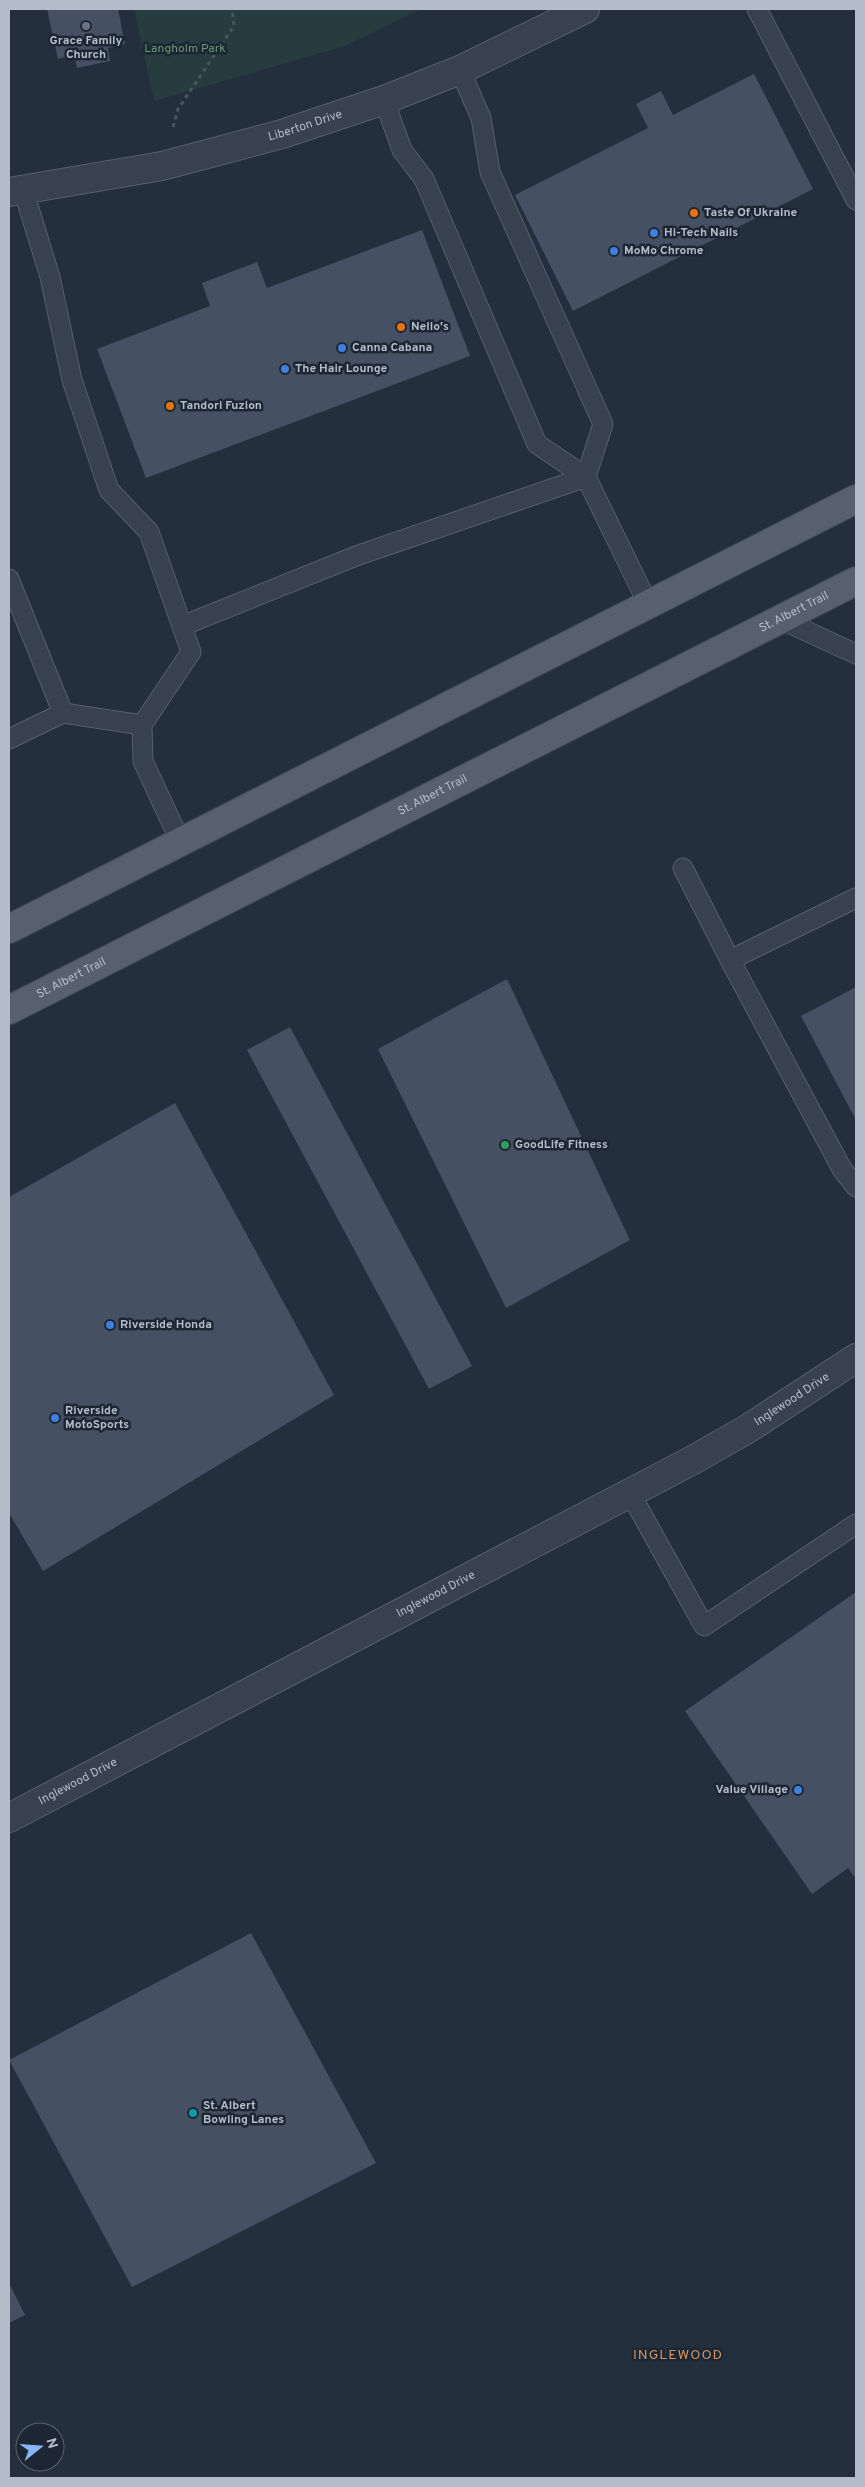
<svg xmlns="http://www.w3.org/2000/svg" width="865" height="2487" viewBox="0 0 865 2487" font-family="Overpass,sans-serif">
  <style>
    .green { fill: #263c3f }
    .building { fill: #455162 }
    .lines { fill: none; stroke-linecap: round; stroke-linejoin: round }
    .service-casing { stroke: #565f6c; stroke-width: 21 }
    .tertiary-casing { stroke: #565f6c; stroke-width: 30 }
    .primary-casing { stroke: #414a57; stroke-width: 30 }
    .path { stroke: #44595c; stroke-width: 3; stroke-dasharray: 4 4; stroke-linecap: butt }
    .service { stroke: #38414e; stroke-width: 19 }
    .tertiary { stroke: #38414e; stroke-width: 28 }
    .primary { stroke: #56606e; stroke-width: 28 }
    .worship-dot { fill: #6b7280; stroke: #1d2633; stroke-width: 2 }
    .food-dot { fill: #e8710a; stroke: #1d2633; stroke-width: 2 }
    .shop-dot { fill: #3f7fe0; stroke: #1d2633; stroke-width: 2 }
    .leisure-dot { fill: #2e9e5b; stroke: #1d2633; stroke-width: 2 }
    .culture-dot { fill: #0f9aa8; stroke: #1d2633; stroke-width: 2 }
    .labels { text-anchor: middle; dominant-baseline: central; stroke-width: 5; stroke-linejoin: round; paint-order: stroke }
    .poi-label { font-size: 12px; font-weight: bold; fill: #b4bcc9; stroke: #1d2633; text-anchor: start }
    .park-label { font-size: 12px; fill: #6b9a76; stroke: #1d2633 }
    .street-label { font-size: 12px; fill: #b4bcc9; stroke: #1d2633 }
    .neighbourhood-label { font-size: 14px; letter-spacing: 1px; fill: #d59563; stroke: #1d2633 }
  </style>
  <rect width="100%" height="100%" fill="#242f3e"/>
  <path class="green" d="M134,9H421L345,46L154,101Z"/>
  <path class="building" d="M47,9H118L125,44L108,48L110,61L77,68L74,55L58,59Z
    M754,74L813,189L573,311L515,195L648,128L636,104L661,91L673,115Z
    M422,230L470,356L146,478L97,349L210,306L202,283L257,262L267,288Z
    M507,979L630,1240L506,1308L378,1049Z
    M856,987V1120L801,1016Z
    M290,1027L472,1366L429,1389L247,1050Z
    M175,1103L334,1395L43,1571L9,1513V1197Z
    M856,1592V1879L848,1868L812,1894L685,1711Z
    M251,1933L376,2163L132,2287L9,2060Z
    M9,2283L25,2315L9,2323Z"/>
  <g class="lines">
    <g class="service-casing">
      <path id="service" d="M757,9L856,200
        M384,100L402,150L424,179L537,444L586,477L648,604
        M23,189L50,277L72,380L109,490L149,532L191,652L142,725L143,761L180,841
        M9,579L63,713
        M780,619L856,654
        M182,626L356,556L586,477L603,424L490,172L481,118L460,70
        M9,739L63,713L142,725
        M683,868L730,960
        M856,898L730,960L842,1169L856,1187
        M630,1493L704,1626L856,1524"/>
    </g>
    <g class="tertiary-casing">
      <g id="tertiary">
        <path id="s1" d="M9,192L162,166L282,134L384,100L460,70L585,9"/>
        <path id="s2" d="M9,1818L693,1460L749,1428L856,1358"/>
      </g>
    </g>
    <g class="primary-casing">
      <g id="primary">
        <path d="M9,929L856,499"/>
        <path id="s3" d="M9,1010L856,581"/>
      </g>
    </g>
    <path class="path" d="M173,127L178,109L234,26L232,9"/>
    <use href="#service" class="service"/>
    <use href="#tertiary" class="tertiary"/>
    <use href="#primary" class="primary"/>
  </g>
  <circle class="worship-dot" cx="86" cy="26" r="5"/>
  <g class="food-dot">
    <circle cx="694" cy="213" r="5"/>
    <circle cx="401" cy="327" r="5"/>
    <circle cx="170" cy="406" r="5"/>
  </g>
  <g class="shop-dot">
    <circle cx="654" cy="233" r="5"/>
    <circle cx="614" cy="251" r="5"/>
    <circle cx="342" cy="348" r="5"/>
    <circle cx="285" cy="369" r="5"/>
    <circle cx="110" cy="1325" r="5"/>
    <circle cx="55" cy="1418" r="5"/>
    <circle cx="798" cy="1790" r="5"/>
  </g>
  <circle class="leisure-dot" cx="505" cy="1145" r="5"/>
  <circle class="culture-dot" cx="193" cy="2113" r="5"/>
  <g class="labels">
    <g class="poi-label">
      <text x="86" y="41" text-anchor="middle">Grace Family<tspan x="86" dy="14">Church</tspan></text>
      <text x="704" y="213">Taste Of Ukraine</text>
      <text x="664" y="233">Hi-Tech Nails</text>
      <text x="624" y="251">MoMo Chrome</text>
      <text x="411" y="327">Nello's</text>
      <text x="352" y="348">Canna Cabana</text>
      <text x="295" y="369">The Hair Lounge</text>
      <text x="180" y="406">Tandori Fuzion</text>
      <text x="515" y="1145">GoodLife Fitness</text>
      <text x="120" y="1325">Riverside Honda</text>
      <text x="65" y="1411">Riverside<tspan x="65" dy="14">MotoSports</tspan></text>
      <text x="788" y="1790" text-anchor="end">Value Village</text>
      <text x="203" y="2106">St. Albert<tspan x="203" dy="14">Bowling Lanes</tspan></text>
    </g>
    <g class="park-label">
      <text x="185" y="49">Langholm Park</text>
    </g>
    <g class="street-label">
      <text stroke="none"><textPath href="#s1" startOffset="304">Liberton Drive</textPath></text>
      <text stroke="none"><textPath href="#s3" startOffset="880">St. Albert Trail</textPath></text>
      <text stroke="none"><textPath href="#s3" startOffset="475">St. Albert Trail</textPath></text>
      <text stroke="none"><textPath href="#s3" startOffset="70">St. Albert Trail</textPath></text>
      <text stroke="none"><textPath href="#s2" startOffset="888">Inglewood Drive</textPath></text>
      <text stroke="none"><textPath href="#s2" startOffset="482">Inglewood Drive</textPath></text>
      <text stroke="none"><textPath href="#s2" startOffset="78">Inglewood Drive</textPath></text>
    </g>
    <g class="neighbourhood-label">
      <text x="678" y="2355">INGLEWOOD</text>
    </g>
  </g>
  <rect width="865" height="2487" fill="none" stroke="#b4bcc9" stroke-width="20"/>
  <g transform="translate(40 2447) rotate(73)"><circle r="24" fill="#1d2633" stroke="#59626f"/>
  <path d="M0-4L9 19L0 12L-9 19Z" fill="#8ab4f8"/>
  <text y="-8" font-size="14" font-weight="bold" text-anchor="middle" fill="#b4bcc9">N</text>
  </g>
</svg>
